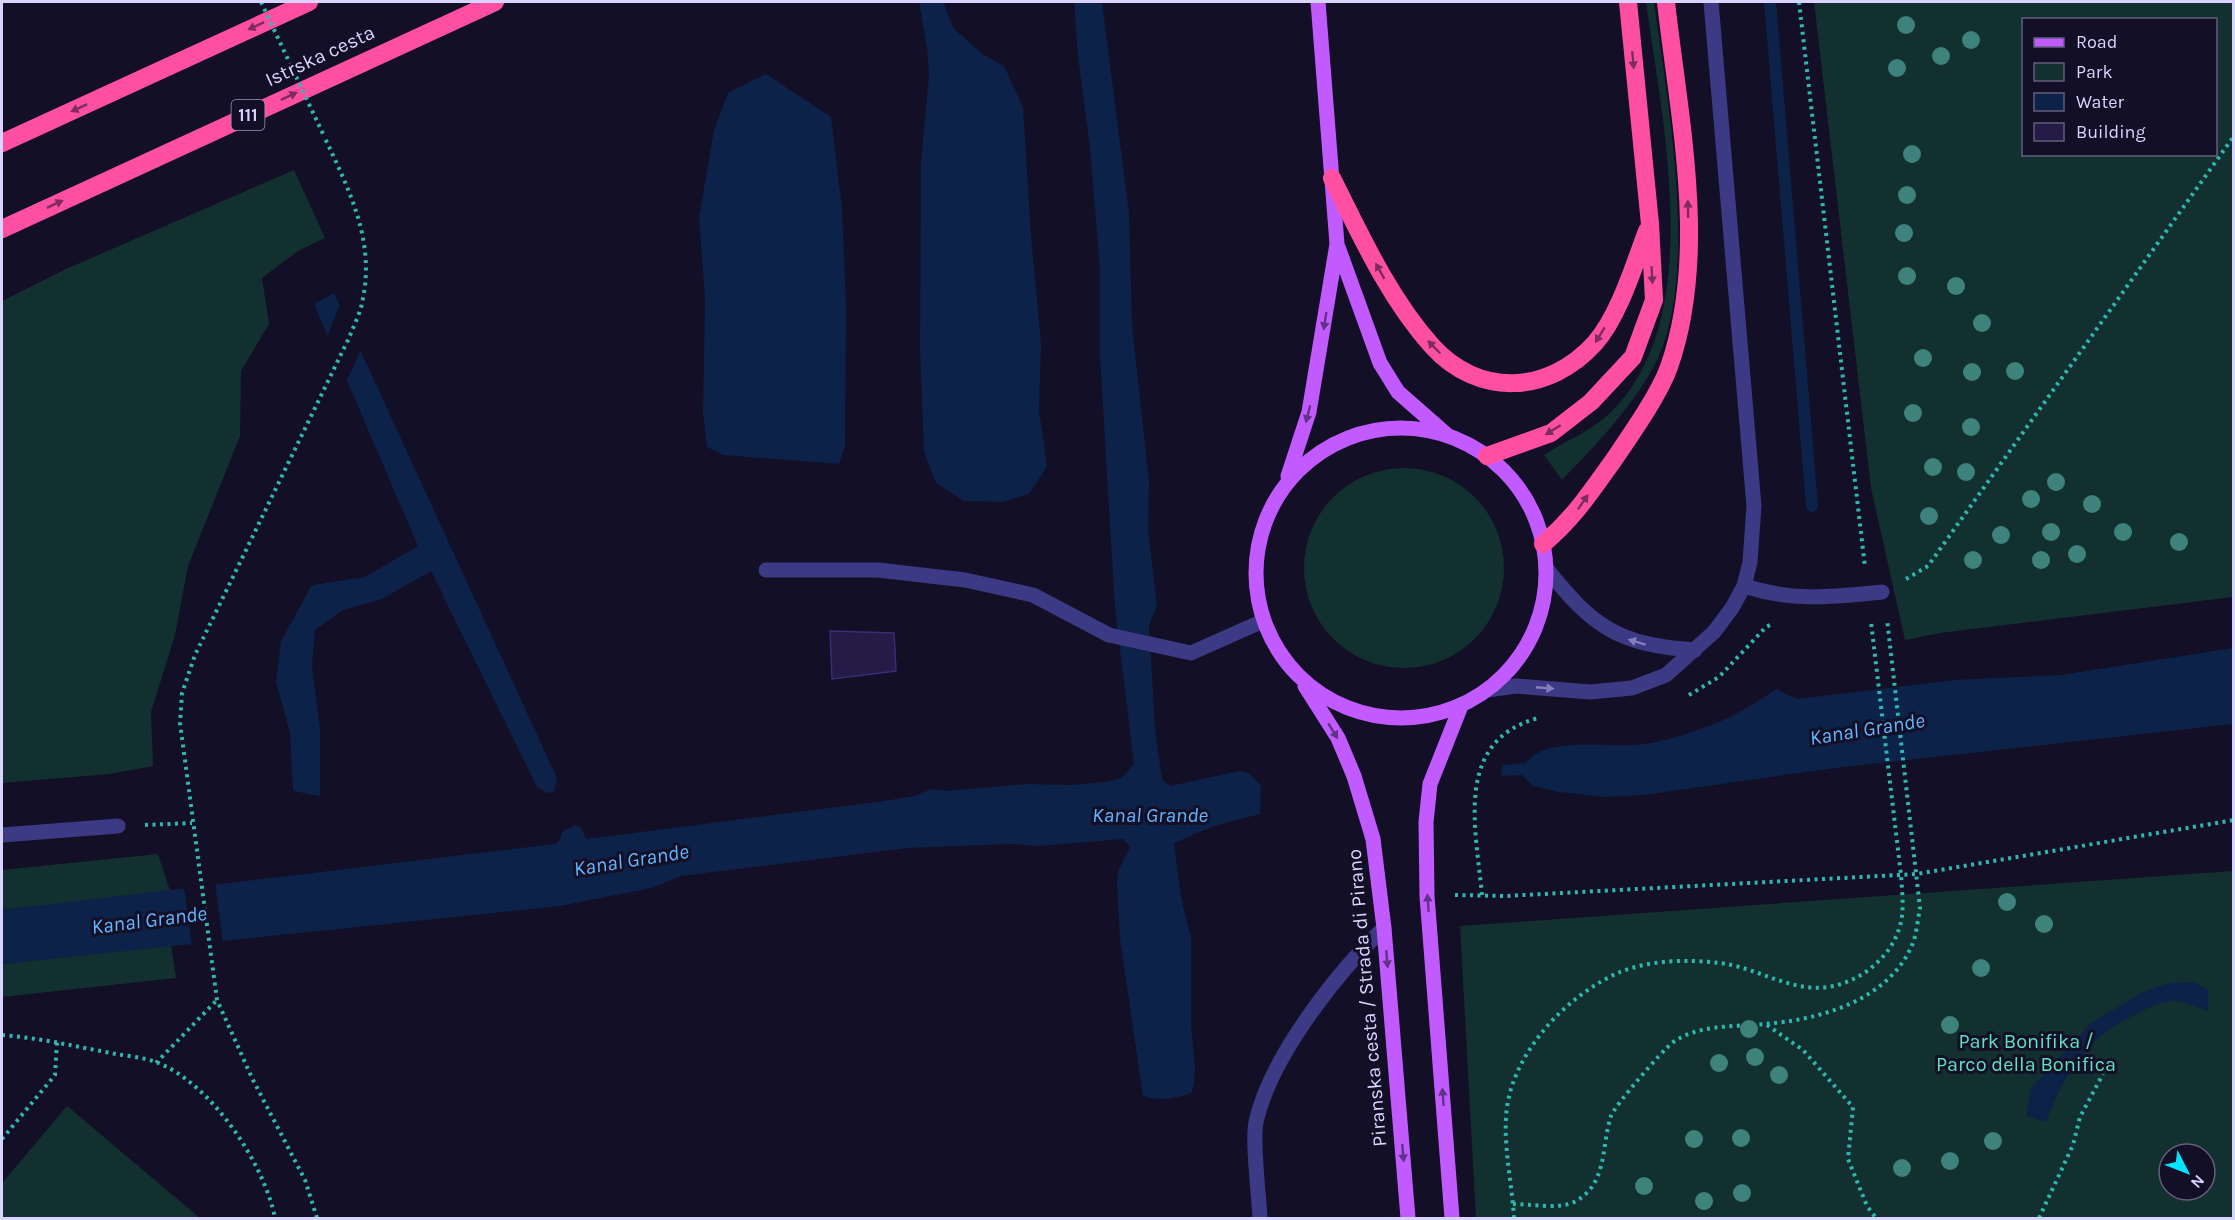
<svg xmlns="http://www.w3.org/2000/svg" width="2235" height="1220" viewBox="0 0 2235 1220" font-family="Karla,sans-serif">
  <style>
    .green { fill: #12302f; fill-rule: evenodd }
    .water { fill: #0c2248 }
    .pier { fill: #130f26 }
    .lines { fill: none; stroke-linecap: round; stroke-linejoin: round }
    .stream { stroke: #0c2248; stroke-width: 12 }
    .building { fill: #241b47; stroke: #3b2d73; stroke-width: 1.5 }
    .path { stroke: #2fb8b0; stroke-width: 4; stroke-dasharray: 3 4.5; stroke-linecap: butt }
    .minor { stroke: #3d3a85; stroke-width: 15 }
    .major { stroke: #c25bff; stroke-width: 15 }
    .highway { stroke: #ff4fa3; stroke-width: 18 }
    .path-bridge { stroke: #2fb8b0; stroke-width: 4; stroke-dasharray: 3 4.5; stroke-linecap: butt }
    .tree { fill: #3d827b }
    .oneway { fill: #7d2c5e }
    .oneway2 { fill: #623188 }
    .oneway3 { fill: #837fbc }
    .labels { text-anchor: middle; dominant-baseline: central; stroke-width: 6; stroke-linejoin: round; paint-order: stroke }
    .shield { fill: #130f26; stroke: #9e99be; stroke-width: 1.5 }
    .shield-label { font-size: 18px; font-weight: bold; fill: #d9d4ff }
    .street-label { font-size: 20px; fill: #d9d4ff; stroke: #130f26 }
    .park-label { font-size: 20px; fill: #5fe0c0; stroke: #130f26 }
    .water-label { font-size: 21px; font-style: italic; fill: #62b6ff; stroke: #130f26 }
  </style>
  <rect width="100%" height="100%" fill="#130f26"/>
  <path class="green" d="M1646,2H1654C1667,99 1699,268 1658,358C1638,401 1595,446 1562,480L1544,455C1566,440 1590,432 1609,414C1708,320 1662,121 1646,2Z
    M1814,2H2233V597L1940,633L1905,640L1871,488ZM2024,20H2216V154H2024Z
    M294,170L325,238L298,251L262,278L269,324L241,371L240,436L188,566L175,635L151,712L153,766L110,774L2,783V301L66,269Z
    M1304 568a100 100 0 1 1 200 0a100 100 0 1 1-200 0Z
    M158,854L170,891L2,910V870Z
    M2233,871V1218H1476L1460,926ZM2169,1154H2205V1190H2169Z
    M171,945L176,978L2,997V964Z
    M67,1106L200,1218H2V1183Z"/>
  <path class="water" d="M919,2H943L954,29L984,55L1004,66L1023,107L1031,236L1041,343L1039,410L1047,466L1030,493L1003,502L964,501L936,483L924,452L920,350L921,163L929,75L927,48Z
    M1074,2H1102L1129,213L1132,325L1149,482L1148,530L1157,606L1149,625L1155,729L1162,779L1170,786L1240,771L1249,773L1261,786L1260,814L1214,826L1174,843L1181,897L1191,938V1024L1195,1068L1194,1085L1191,1093C1175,1099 1159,1101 1143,1096L1120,939L1117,884L1118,871L1130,847L1123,839L1039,846L1011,844L908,848L681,876L652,888L560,906L2,964V910L555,844L560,840L562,832L574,825L581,827L586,839L877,802L915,796L930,789L946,791L1026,784L1072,785L1105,782L1122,778L1134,763L1115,609L1100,356V270L1090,148L1078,56Z
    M766,74L831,117L842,208L846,305L845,446L839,464L723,455L707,447L703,412L705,300L699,217L714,130L728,93Z
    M334,293L557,778L554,792L547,793L537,787L431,571L382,599L343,610L315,630L312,666L320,729V796L293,791L290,733L276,682L281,641L312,585L365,577L418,546L314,304Z
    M2233,648V724L1835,768L1644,795L1605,797L1559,792L1533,786L1522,775L1501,776L1502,765L1526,763C1545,736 1606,747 1636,745C1648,744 1661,741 1672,738C1711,728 1744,712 1776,689L1797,699L1955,680L2061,675Z
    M2194,982L2208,989V1011C2198,1008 2183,1000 2172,1001C2158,1002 2146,1009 2134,1015C2085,1039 2065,1073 2046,1122L2026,1116L2031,1088L2091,1023L2145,991L2169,983Z"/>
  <path class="pier" d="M341,302L362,348L345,384L326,340Z
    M215,883L223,943L192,946L184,887Z"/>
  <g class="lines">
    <path class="stream" d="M1770,2L1812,506"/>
  </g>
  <path class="building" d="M830,631L894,633L896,671L832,679Z"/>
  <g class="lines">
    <path class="path" d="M1799,2L1865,567
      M1906,579L1928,566L2234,136
      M1689,695L1719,677L1766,627L1774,623
      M145,825L192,823
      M1455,895L1506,896L1917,874L2234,820
      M1482,895C1476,829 1453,741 1538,718
      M1767,1025L1803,1050L1853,1107L1848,1159L1867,1206L1876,1218
      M2,1035C39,1038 74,1046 111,1053C125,1056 142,1057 156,1062C211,1083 264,1163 275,1218
      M156,1063L216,1001
      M2,1139L55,1075L57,1042
      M1513,1204C1531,1204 1561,1210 1576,1201C1608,1183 1601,1146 1611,1116C1615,1105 1662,1051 1672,1043C1698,1024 1734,1027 1764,1024C1821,1020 1893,999 1914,940C1917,930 1918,918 1920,908L1887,619
      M317,1218L305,1180L252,1078L217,1000L180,723L182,693L195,655L349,338C354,325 361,312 363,298C375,239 348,188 324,136
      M1514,1218C1512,1181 1501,1138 1508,1101C1519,1046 1569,994 1620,972C1650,960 1688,959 1719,963C1749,966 1776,983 1806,987C1844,993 1887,966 1899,929C1905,912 1902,893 1901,875L1871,622
      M2039,1218L2073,1145L2080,1117L2103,1074"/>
    <path class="minor" d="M1546,568C1593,627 1618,645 1695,650
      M766,570H878L965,580L1033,595L1109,635L1191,653L1263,621
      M1744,586C1794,602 1830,597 1882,592
      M1487,690L1516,686L1590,692L1632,688L1666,675L1714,632L1732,608L1744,586L1750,562L1754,506L1711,2
      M2,835L118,826
      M1260,1218C1259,1196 1252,1141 1256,1122C1270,1058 1337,972 1384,928"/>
    <path class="major" d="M1338,247L1380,363L1398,392L1447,435
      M1256 573a145 145 0 1 1 290 0a145 145 0 1 1-290 0Z
      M1288,476L1309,412L1337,244L1318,2
      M1305,686L1338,738L1354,776L1373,839L1384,928L1408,1218
      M1452,1218L1427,896L1426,822L1430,784L1461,706"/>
    <path class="highway" d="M2,143L309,2
      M1332,178C1361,236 1389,298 1432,346C1479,398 1549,394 1595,343C1619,316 1634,265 1647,231
      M2,229L495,2
      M1487,456L1551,433L1591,402L1633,357L1654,300L1650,224L1628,2
      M1543,544C1574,518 1589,494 1613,461C1630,436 1659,395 1669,367C1709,253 1679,119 1666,2"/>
    <path class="path-bridge" d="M261,2L324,136"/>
  </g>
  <g class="tree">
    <circle cx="1906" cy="25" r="9"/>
    <circle cx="1971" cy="40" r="9"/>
    <circle cx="1941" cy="56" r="9"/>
    <circle cx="1897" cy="68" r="9"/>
    <circle cx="1912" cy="154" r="9"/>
    <circle cx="1907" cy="195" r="9"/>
    <circle cx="1904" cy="233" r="9"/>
    <circle cx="1907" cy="276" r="9"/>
    <circle cx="1956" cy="286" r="9"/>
    <circle cx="1982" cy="323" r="9"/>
    <circle cx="1923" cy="358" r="9"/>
    <circle cx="2015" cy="371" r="9"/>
    <circle cx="1972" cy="372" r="9"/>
    <circle cx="1913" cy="413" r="9"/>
    <circle cx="1971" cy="427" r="9"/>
    <circle cx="1933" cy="467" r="9"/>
    <circle cx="1966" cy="472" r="9"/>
    <circle cx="2056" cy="482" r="9"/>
    <circle cx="2031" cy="499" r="9"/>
    <circle cx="2092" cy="504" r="9"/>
    <circle cx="1929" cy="516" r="9"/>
    <circle cx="2051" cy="532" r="9"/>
    <circle cx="2123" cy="532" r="9"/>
    <circle cx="2001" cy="535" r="9"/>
    <circle cx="2179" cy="542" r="9"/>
    <circle cx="2077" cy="554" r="9"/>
    <circle cx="1973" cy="560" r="9"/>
    <circle cx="2041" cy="560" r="9"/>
    <circle cx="2007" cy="902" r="9"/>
    <circle cx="2044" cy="924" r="9"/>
    <circle cx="1981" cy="968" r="9"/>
    <circle cx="1950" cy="1025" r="9"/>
    <circle cx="1749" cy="1029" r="9"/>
    <circle cx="1755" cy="1057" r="9"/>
    <circle cx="1719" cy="1063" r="9"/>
    <circle cx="1779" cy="1075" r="9"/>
    <circle cx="1741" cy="1138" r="9"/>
    <circle cx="1694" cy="1139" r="9"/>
    <circle cx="1993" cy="1141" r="9"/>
    <circle cx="1950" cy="1161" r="9"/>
    <circle cx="1902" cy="1168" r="9"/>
    <circle cx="1644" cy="1186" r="9"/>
    <circle cx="1742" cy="1193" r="9"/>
    <circle cx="1704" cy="1201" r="9"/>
  </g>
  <defs><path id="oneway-solid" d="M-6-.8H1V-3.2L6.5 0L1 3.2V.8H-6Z" transform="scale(1.5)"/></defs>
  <g class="oneway">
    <use href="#oneway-solid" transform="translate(256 26) rotate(155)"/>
    <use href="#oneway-solid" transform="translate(1633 60) rotate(85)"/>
    <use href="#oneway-solid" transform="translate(289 96) rotate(-25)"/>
    <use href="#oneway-solid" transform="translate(79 108) rotate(155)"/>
    <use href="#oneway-solid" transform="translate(55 204) rotate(-25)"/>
    <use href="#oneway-solid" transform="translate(1688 209) rotate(-91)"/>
    <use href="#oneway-solid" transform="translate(1380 271) rotate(-119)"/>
    <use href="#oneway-solid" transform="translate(1652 275) rotate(87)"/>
    <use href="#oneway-solid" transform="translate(1600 335) rotate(122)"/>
    <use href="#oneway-solid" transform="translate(1434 347) rotate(-134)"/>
    <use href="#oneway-solid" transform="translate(1553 430) rotate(148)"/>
    <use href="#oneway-solid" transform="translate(1583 502) rotate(-55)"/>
  </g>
  <g class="oneway2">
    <use href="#oneway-solid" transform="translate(1325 321) rotate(99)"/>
    <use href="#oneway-solid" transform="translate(1308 414) rotate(104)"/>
    <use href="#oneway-solid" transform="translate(1333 731) rotate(58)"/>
    <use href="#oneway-solid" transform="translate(1428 903) rotate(-94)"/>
    <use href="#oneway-solid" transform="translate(1387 959) rotate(85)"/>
    <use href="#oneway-solid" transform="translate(1443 1097) rotate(-94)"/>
    <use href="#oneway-solid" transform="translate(1403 1153) rotate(85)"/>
  </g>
  <g class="oneway3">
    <use href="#oneway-solid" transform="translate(1637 642) rotate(-163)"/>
    <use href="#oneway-solid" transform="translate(1545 688) rotate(5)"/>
  </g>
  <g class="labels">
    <rect class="shield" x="231.5" y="100" width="33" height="30" rx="4.5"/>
    <g class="shield-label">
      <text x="248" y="115">111</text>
    </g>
    <g class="street-label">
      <text transform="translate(320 56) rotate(-25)">Istrska cesta</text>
      <text transform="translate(1367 998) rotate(-95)">Piranska cesta / Strada di Pirano</text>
    </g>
    <g class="park-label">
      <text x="2026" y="1041">Park Bonifika /<tspan x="2026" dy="23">Parco della Bonifica</tspan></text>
    </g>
    <g class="water-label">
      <text transform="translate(1867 729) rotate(-9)">Kanal Grande</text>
      <text x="1150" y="815">Kanal Grande</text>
      <text transform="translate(631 860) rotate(-9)">Kanal Grande</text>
      <text transform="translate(149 920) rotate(-7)">Kanal Grande</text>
    </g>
  </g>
  <rect width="2235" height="1220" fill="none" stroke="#d9d4ff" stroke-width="6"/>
  <rect x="2022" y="18" width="195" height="138" fill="#130f26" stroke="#625e7d" stroke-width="1.5"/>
  <rect x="2034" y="38" width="30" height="9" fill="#c25bff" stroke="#625e7d" stroke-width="1.5"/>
  <text x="2076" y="48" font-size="18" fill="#d9d4ff">Road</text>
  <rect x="2034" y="63" width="30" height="18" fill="#12302f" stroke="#625e7d" stroke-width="1.5"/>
  <text x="2076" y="78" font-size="18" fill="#d9d4ff">Park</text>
  <rect x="2034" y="93" width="30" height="18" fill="#0c2248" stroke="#625e7d" stroke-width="1.5"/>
  <text x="2076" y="108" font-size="18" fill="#d9d4ff">Water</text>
  <rect x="2034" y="123" width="30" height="18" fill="#241b47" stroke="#625e7d" stroke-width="1.5"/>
  <text x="2076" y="138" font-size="18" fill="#d9d4ff">Building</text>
  <g transform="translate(2187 1172) rotate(132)"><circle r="28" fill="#130f26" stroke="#625e7d" stroke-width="1.5"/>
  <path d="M0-4.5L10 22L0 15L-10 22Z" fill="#00e5ff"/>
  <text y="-9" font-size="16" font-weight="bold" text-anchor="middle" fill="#d9d4ff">N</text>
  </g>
</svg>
